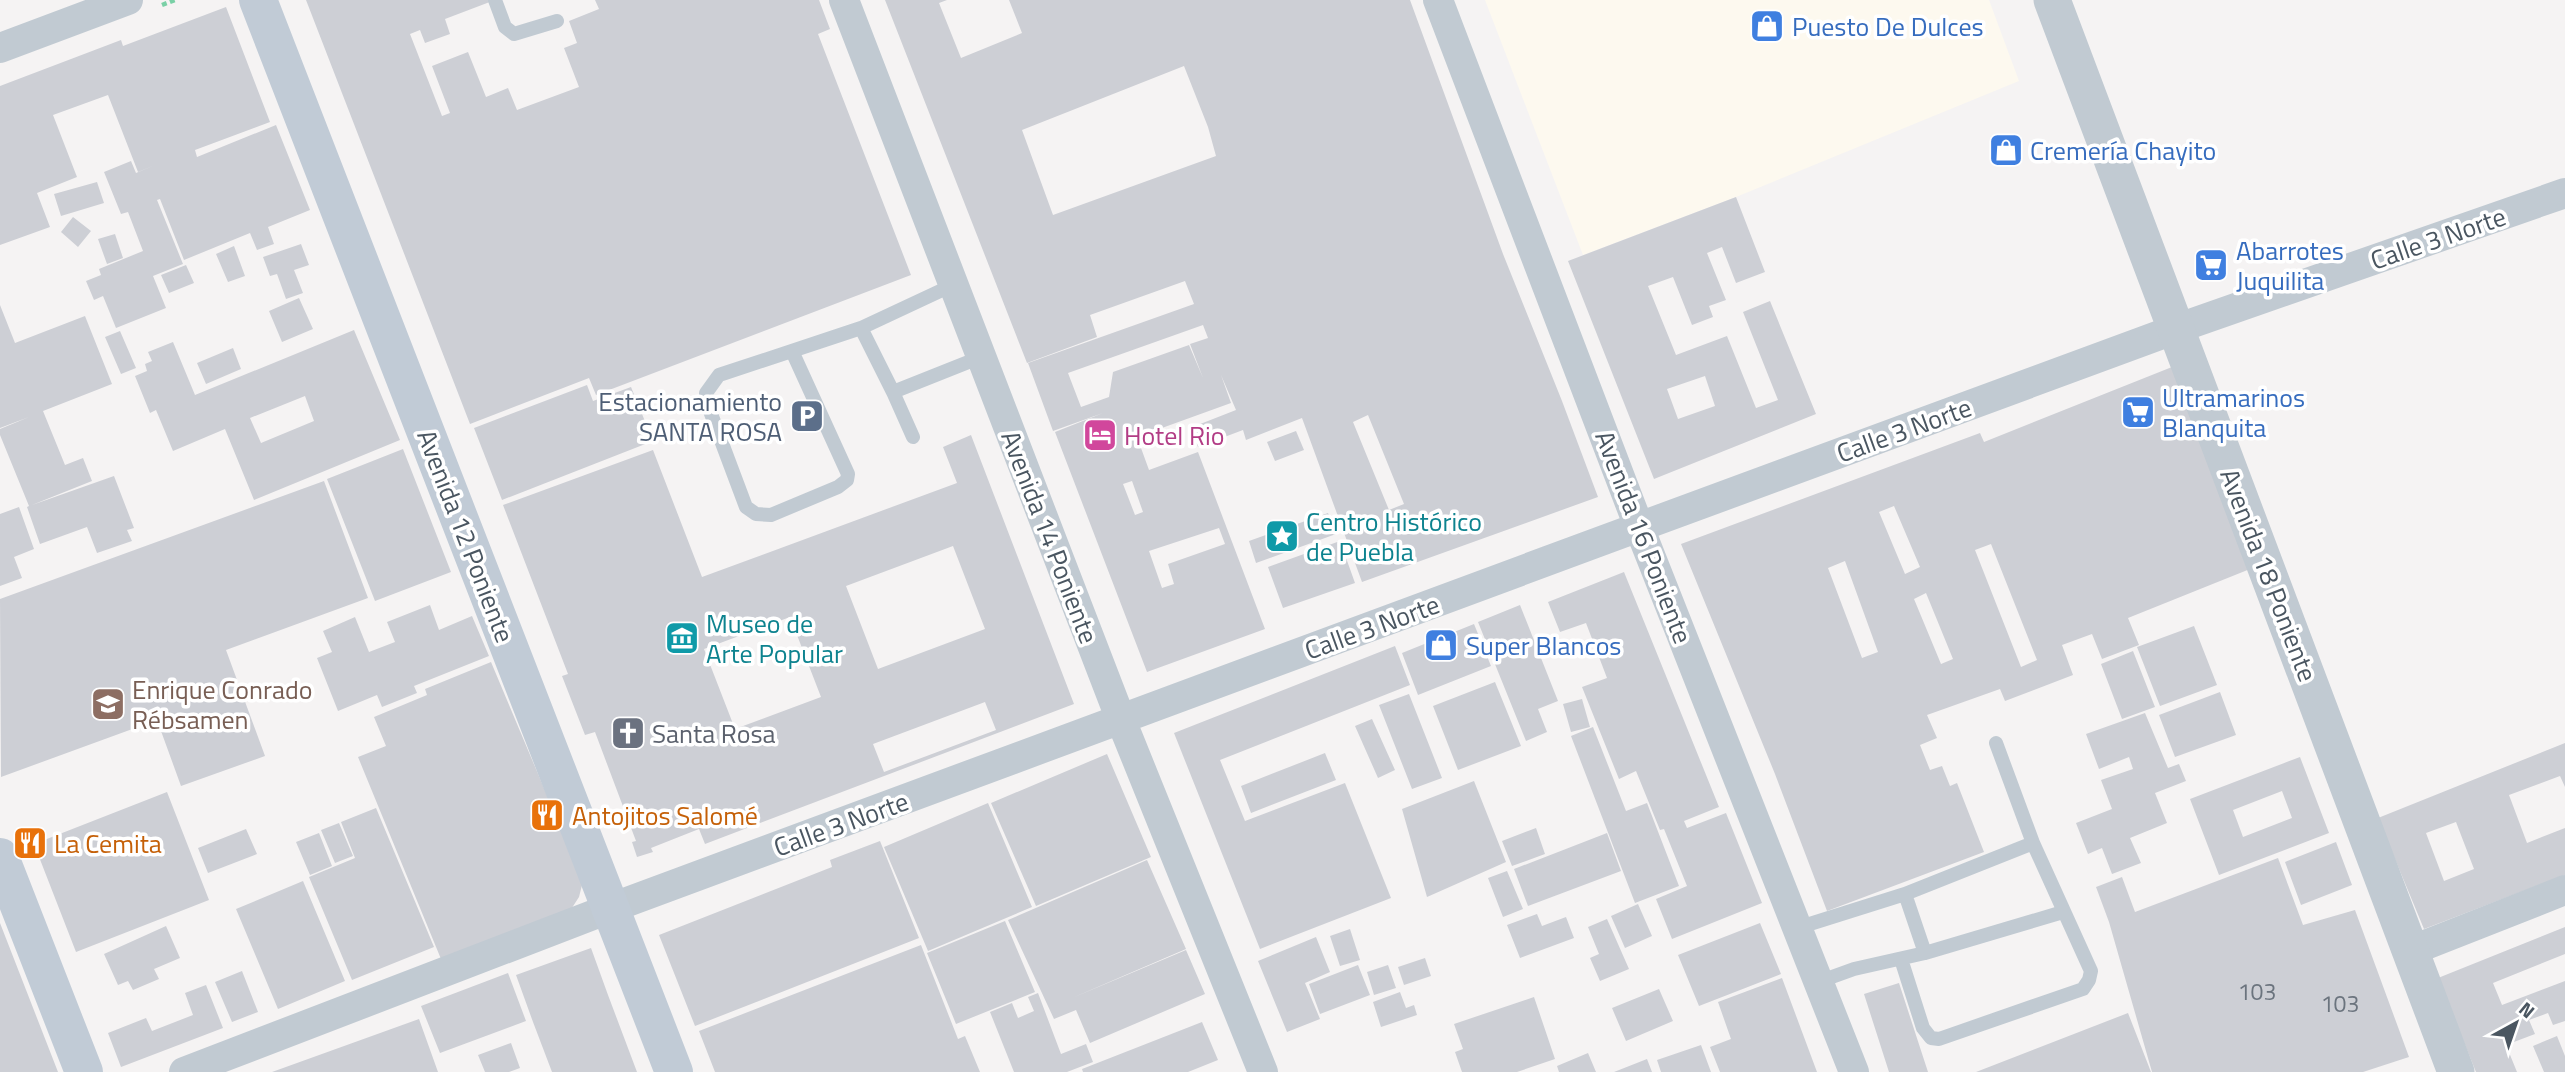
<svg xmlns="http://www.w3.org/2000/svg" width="2565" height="1072" viewBox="0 0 2565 1072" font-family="'Titillium Web',sans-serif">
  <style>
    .commercial { fill: #fdf9ef }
    .building { fill: #cdcfd5; fill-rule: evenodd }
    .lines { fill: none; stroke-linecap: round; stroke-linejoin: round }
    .path { stroke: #7ad0a6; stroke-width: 4.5; stroke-dasharray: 5 3.5; stroke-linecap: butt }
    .service { stroke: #c1cad2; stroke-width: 14 }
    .minor { stroke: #c1cad2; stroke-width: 30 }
    .tertiary { stroke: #c1cad2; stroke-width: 37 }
    .secondary { stroke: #c1cbd6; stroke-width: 38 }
    .labels { text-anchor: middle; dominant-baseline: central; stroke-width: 7; stroke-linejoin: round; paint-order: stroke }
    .number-label { font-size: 23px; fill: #6b747e }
    .shop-label { font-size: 26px; fill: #366cbe; stroke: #fff; text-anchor: start }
    .street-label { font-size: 26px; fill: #4a5661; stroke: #fff }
    .service-label { font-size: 26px; fill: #4e5e75; stroke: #fff; text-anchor: end }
    .hotel-label { font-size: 26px; fill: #b23c85; stroke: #fff; text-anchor: start }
    .culture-label { font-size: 26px; fill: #0d838f; stroke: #fff; text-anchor: start }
    .education-label { font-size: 26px; fill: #785e54; stroke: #fff; text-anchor: start }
    .worship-label { font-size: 26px; fill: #5b616d; stroke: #fff; text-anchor: start }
    .food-label { font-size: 26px; fill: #c56008; stroke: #fff; text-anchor: start }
  </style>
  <rect width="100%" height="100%" fill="#f5f3f3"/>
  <path class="commercial" d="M1485,0H1989L2019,81L1736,197L1583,255Z"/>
  <path class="building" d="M306,0H495L445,19L450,34L425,43L420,30L410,34L442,116L450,113L432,66L468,52L486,97L508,88L517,110L579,87L564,48L577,43L569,21L599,9L595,0H819L830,29L818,34L911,275L596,395L589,378L470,424Z
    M885,0H947L939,3L961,58L1022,33L1009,0H1410L1503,254L1562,401L1598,497L1362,582L1302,418L1246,440L1243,430L1198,447L1190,428L1236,410L1221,375L1231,403L1137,437L1149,470L1198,452L1265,629L1147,672L1055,432L1103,413L1053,431L1028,363L1194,304L1185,281L1090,315L1097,337L1027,363ZM1184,66L1208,127L1216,156L1053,215L1022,130ZM1203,325L1208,338L1190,344L1203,378L1189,345L1113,372L1109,397L1081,407L1068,373ZM1368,415L1404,504L1389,510L1353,422ZM1132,481L1143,512L1135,515L1123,484ZM1219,528L1225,544L1168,564L1174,584L1162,588L1149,551Z
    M226,7L270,122L195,150L197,157L276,125L310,210L268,227L274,244L257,250L250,233L184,260L160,199L157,200L183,264L153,276L166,308L116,328L103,296L94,300L86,281L101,275L99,269L143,251L128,212L121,214L104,172L131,161L136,173L155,165L138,172L108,95L53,115L77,177L37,193L50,227L0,245V86L121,40L123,46Z
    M97,182L104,203L61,216L54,194Z
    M1736,197L1765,272L1736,283L1722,247L1707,253L1726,300L1709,306L1713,317L1692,325L1673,277L1648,286L1676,355L1727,336L1756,408L1778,400L1743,312L1770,301L1816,414L1654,479L1568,261ZM1705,376L1715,406L1678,419L1667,389Z
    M73,217L91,231L78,247L61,232Z
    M115,234L123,258L107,264L98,239Z
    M301,244L309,265L294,270L303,293L286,299L277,274L270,276L263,257Z
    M234,246L245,276L228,282L216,254Z
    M186,265L194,283L169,293L161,275Z
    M299,298L313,329L282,342L269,311Z
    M0,305L15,343L85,316L112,384L43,411L65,465L83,458L92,481L32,505L114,476L134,528L127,530L132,541L97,553L87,527L40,544L27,507L29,506L0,435V429L29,417L0,428Z
    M354,330L400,440L254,500L225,429L173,451L156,410L150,413L135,376L147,371L145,364L152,361L148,352L173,342L195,395ZM305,396L314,421L261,443L250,418Z
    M120,331L136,368L121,374L105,337Z
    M233,348L241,369L206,384L197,363Z
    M2172,367L2250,569L2128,618L2139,645L2102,659L2092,634L2062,645L2073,675L2005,701L2000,689L1927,715L1937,738L1920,745L1930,770L1942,766L1950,786L1957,783L1984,852L1827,911L1775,774L1681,544L1980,433L1984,442ZM1894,506L1920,567L1905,574L1879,512ZM1991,544L2037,660L2021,667L1975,550ZM1845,561L1878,652L1862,658L1828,568ZM1926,593L1953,659L1941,664L1914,599Z
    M587,385L593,401L631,387L653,441L502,500L474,428Z
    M1296,431L1304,450L1275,461L1267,442Z
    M971,435L1074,704L705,844L699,829L651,848L653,852L637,857L632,842L636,841L595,732L585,735L562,676L568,674L503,505L653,450L702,577L957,483L943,447ZM953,546L985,629L878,669L846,586ZM790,617L821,697L735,729L704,649ZM985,702L996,730L884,772L873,744Z
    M403,449L451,572L375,601L327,479Z
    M324,481L368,598L226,650L265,756L181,786L157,720L1,777L0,599Z
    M19,507L34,549L14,557L22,578L0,586V514Z
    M1328,513L1336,534L1256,563L1249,541Z
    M1340,541L1355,583L1283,608L1268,567Z
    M1624,572L1719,807L1684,821L1687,828L1726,813L1762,903L1672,939L1656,899L1687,886L1664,829L1660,830L1636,771L1619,779L1582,687L1607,678L1586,623L1560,632L1548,602Z
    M430,605L439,630L472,616L489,656L414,686L417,693L382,707L377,695L338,711L317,658L332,652L323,631L355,617L369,652L395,642L387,622Z
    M1520,605L1558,701L1538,709L1547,732L1526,741L1478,622Z
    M1474,624L1491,666L1418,695L1402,653Z
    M2194,626L2217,685L2160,706L2137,647Z
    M1395,646L1410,685L1220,760L1245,821L1345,783L1391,898L1260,949L1174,733Z
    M2133,651L2155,707L2122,719L2101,664Z
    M491,662L583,881L579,897L568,914L441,959L358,757L386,746L374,717L427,695L425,689Z
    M1495,682L1521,746L1458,770L1433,706Z
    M2220,692L2236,735L2175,757L2159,715Z
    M1409,694L1442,778L1412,789L1379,705Z
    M1582,699L1590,727L1571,732L1563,704Z
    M2145,713L2168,768L2179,764L2186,781L2155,793L2167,823L2130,838L2141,863L2112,874L2102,848L2088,854L2076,823L2112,809L2101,780L2133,769L2129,757L2099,769L2086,734Z
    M1372,719L1395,770L1378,778L1355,726Z
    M1593,727L1626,811L1647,803L1679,886L1635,903L1571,736Z
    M2565,743V787L2560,776L2509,795L2527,843L2565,828V875L2424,929L2378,818ZM2456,822L2474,869L2444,881L2426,833Z
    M1325,753L1336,780L1251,813L1241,786Z
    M1107,754L1151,857L1036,906L991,803Z
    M2300,757L2329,833L2219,875L2190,799ZM2282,791L2292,818L2243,837L2233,810Z
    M1474,781L1506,862L1427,897L1402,809Z
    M167,792L209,900L76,952L34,844Z
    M988,803L1032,907L928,951L884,847Z
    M376,808L434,947L352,980L309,877L355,858L341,822Z
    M339,823L353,856L335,863L321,830Z
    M1536,828L1545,854L1512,866L1502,841Z
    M246,829L257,854L208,873L198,848Z
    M319,833L332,866L310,875L296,842Z
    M1607,833L1621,871L1528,906L1514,869Z
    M880,841L919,938L695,1026L659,935L832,867L830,860Z
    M2336,842L2352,885L2301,905L2285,862Z
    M2278,858L2303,925L2355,910L2409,1057L2363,1072H2152L2109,922L2096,887L2122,877L2135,912Z
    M1147,860L1186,949L1072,998L1186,950L1205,994L1090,1043L1076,1010L1054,1019L1008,920Z
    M1507,871L1523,909L1503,917L1488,878Z
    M303,881L345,981L278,1009L236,909Z
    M1638,904L1652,936L1625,948L1611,916Z
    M1537,914L1542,926L1566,917L1574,938L1520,958L1507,925Z
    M1607,919L1629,969L1600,981L1590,958L1599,954L1588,927Z
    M1005,921L1035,992L956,1024L927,953Z
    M0,923L58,1072H0Z
    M1760,923L1781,974L1699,1006L1678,955Z
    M166,926L180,958L154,969L159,979L133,990L128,981L118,985L104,954Z
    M2565,927V954L2493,983L2502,1005L2565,981V1021L2553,1025L2548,1013L2529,1020L2535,1034L2506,1045L2517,1072H2476L2438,978Z
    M1350,929L1360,960L1340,966L1330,936Z
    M1316,937L1330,972L1305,983L1320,1019L1287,1032L1258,961Z
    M921,945L958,1039L965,1036L980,1072H715L699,1031Z
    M591,948L608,995L637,1072H552L533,1022L516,975Z
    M1425,958L1431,976L1404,985L1398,967Z
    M1358,965L1370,995L1320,1014L1309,984Z
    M1388,965L1396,988L1374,995L1367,972Z
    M242,971L258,1012L232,1022L215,982Z
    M508,973L526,1021L440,1053L421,1006Z
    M1782,978L1817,1072H1720L1710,1047L1731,1039L1718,1002Z
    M1899,983L1928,1072H1889L1864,994Z
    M206,985L223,1028L121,1067L108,1033L146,1018L152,1031L193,1015L185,993Z
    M1659,989L1673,1021L1626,1041L1612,1008Z
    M1400,992L1406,1008L1414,1005L1417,1015L1381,1027L1373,1002Z
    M1038,993L1061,1054L1086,1044L1093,1062L1067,1072H1014L990,1012L1012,1003L1018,1018L1034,1011L1028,997Z
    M1534,997L1555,1059L1517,1072H1462L1455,1052L1463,1049L1454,1024Z
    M2128,1013L2151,1072H1976Z
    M419,1019L438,1072H272Z
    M1202,1022L1218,1060L1188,1072H1083L1082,1069Z
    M2557,1036L2565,1056V1072H2544L2533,1046Z
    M511,1043L520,1068L509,1072H485L478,1055Z
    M1701,1045L1711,1072H1661L1657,1060Z
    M1588,1053L1596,1072H1559L1557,1066Z
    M1647,1059L1652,1072H1614Z"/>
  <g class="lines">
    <path class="path" d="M162,5L175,0"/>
    <path class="service" d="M495,0L505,27L514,34L557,21
      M861,328L893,392L913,437
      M792,351L848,474L847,480L838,487L771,515L756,514L746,507L707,403L706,393L719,375L861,328L953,285
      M893,392L981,357
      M1905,894L1925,953
      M1797,928L1905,894L2033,843
      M1901,959L1923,1028L1931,1038L1939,1039L2083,989L2089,980L2091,971L2033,843L1996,743
      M1818,982L1854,969L1925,953L2063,912"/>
    <path class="minor" d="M844,0L1121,720L1263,1072
      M1438,0L1639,527L1854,1072
      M0,48L128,0
      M2410,951L2565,890
      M184,1072L611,908L1639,527L2187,325L2565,193"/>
    <path class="tertiary" d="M2052,0L2456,1072"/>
    <path class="secondary" d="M258,0L674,1072
      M0,857L84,1072"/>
  </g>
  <defs>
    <g id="shop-square" transform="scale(1.75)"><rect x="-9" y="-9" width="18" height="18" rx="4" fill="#3f7fe0" stroke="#fff"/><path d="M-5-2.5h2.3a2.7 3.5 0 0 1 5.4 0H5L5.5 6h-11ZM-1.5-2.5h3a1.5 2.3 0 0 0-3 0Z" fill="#fff"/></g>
    <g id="supermarket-square" transform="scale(1.75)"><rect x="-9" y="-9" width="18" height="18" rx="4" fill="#3f7fe0" stroke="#fff"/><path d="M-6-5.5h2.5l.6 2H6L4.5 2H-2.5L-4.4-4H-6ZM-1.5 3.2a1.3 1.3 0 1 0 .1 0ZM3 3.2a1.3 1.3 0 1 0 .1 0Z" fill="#fff"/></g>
    <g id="parking-square" transform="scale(1.75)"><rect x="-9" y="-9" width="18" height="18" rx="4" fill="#5c6f8a" stroke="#fff"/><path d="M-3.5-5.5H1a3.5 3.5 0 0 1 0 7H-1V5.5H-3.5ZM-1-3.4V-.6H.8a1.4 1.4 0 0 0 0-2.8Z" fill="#fff"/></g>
    <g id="hotel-square" transform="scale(1.75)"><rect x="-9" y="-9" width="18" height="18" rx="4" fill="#d1479c" stroke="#fff"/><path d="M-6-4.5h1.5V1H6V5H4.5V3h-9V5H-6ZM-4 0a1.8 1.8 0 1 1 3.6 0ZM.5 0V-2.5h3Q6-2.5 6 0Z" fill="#fff"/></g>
    <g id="sight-square" transform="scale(1.75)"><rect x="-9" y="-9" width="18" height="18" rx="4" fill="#0f9aa8" stroke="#fff"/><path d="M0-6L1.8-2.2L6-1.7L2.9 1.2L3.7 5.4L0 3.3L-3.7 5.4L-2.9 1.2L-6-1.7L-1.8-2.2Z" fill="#fff"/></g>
    <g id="museum-square" transform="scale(1.75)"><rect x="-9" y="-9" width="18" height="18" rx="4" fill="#0f9aa8" stroke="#fff"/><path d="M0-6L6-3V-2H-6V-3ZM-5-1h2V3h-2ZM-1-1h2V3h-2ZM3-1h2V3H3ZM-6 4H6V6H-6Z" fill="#fff"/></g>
    <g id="school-square" transform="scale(1.75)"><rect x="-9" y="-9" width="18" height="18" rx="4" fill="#8d6e63" stroke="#fff"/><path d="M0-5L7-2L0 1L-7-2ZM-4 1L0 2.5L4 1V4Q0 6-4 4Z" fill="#fff"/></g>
    <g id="church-square" transform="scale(1.75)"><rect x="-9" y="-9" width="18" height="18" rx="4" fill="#6b7280" stroke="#fff"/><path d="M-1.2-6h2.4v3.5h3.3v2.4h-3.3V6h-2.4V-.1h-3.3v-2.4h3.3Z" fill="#fff"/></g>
    <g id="restaurant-square" transform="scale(1.75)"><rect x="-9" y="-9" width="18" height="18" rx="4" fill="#e8710a" stroke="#fff"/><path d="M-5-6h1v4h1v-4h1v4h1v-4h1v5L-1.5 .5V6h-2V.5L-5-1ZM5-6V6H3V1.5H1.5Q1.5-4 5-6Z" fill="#fff"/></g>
  </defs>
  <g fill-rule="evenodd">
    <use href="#shop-square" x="1767" y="26"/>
    <use href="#shop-square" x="2006" y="150"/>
    <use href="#supermarket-square" x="2211" y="265"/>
    <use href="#supermarket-square" x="2138" y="412"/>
    <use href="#parking-square" x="807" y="416"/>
    <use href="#hotel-square" x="1100" y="435"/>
    <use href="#sight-square" x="1282" y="536"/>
    <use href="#museum-square" x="682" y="638"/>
    <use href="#shop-square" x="1441" y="645"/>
    <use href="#school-square" x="108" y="704"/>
    <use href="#church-square" x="628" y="733"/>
    <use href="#restaurant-square" x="547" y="815"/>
    <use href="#restaurant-square" x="30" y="843"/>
  </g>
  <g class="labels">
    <g class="number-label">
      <text x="2257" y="991">103</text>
      <text x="2340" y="1003">103</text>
    </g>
    <g class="shop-label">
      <text x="1792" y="26">Puesto De Dulces</text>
      <text x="2030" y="150">Cremería Chayito</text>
      <text x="2236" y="250">Abarrotes<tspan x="2236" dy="30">Juquilita</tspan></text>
      <text x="2162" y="397">Ultramarinos<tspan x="2162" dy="30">Blanquita</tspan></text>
      <text x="1466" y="645">Super Blancos</text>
    </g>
    <g class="street-label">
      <text transform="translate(2438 238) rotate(-19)">Calle 3 Norte</text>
      <text transform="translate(1904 430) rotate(-20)">Calle 3 Norte</text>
      <text transform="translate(466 536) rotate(69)">Avenida 12 Poniente</text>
      <text transform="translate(1050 537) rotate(69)">Avenida 14 Poniente</text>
      <text transform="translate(1644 537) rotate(69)">Avenida 16 Poniente</text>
      <text transform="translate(2269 575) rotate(69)">Avenida 18 Poniente</text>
      <text transform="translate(1372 627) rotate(-20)">Calle 3 Norte</text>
      <text transform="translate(841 824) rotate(-20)">Calle 3 Norte</text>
    </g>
    <g class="service-label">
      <text x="782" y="401">Estacionamiento<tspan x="782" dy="30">SANTA ROSA</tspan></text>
    </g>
    <g class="hotel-label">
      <text x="1124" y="435">Hotel Rio</text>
    </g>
    <g class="culture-label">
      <text x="1306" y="521">Centro Histórico<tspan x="1306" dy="30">de Puebla</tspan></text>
      <text x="706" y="623">Museo de<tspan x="706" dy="30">Arte Popular</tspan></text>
    </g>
    <g class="education-label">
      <text x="132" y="689">Enrique Conrado<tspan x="132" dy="30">Rébsamen</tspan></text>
    </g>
    <g class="worship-label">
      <text x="652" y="733">Santa Rosa</text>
    </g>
    <g class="food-label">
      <text x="572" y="815">Antojitos Salomé</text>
      <text x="54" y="843">La Cemita</text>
    </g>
  </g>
  <g transform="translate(2516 1023) rotate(40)" stroke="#ffffff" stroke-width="5" paint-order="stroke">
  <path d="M0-5L12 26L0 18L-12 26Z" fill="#4a5661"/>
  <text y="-10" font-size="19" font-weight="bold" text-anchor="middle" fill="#4a5661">N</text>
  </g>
</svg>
